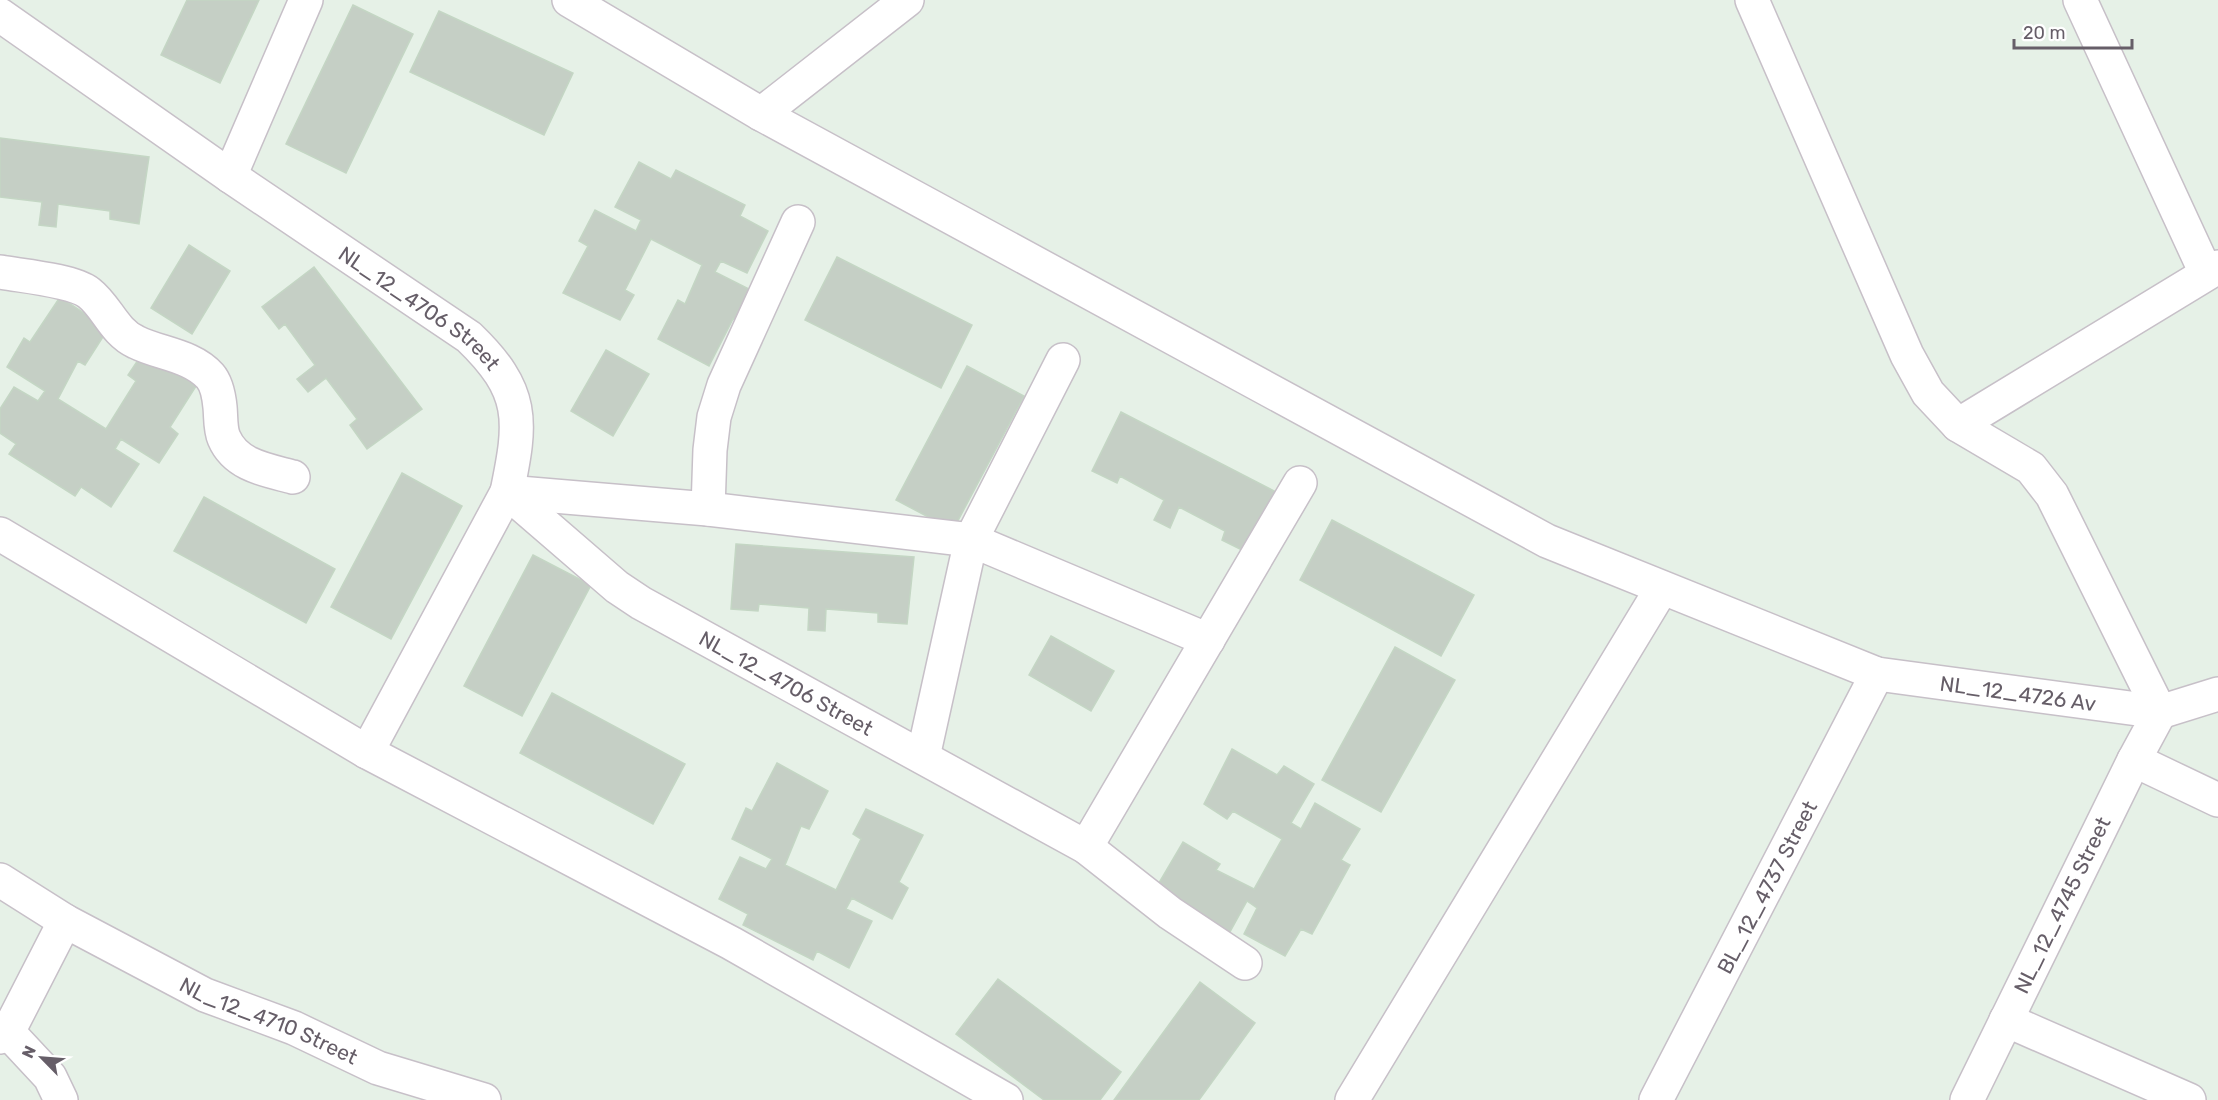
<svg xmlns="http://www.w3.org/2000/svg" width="2218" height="1100" viewBox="0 0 2218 1100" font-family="Rubik,sans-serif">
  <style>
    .building { fill: #c5cfc5; stroke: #c4d6c4; stroke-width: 1.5 }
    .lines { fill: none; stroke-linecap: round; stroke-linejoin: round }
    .minor-casing { stroke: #c7c0c8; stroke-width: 36 }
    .minor { stroke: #fff; stroke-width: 33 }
    .labels { text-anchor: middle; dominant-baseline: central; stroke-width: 4.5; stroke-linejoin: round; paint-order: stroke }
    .street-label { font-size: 21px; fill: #665e68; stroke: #fff }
  </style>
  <rect width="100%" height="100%" fill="#e6f1e7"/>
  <path class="building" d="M187,0H259L220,83L161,55Z
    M353,5L413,34L346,173L286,144Z
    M439,11L573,73L544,135L410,72Z
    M0,138L149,157L139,224L110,219V211L58,204L56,227L39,225L42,202L0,197Z
    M639,162L671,179L676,170L745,205L740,216L768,231L747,273L721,261L715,272L755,292L741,322L733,319L709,366L658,339L678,300L685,304L702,265L651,239L625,290L634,295L620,320L563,293L588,246L579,241L595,210L636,231L641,220L615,207Z
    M189,245L230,271L192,334L151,308Z
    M837,257L972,325L941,388L805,320Z
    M314,267L422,409L367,449L350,425L357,419L326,378L308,392L297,379L315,365L285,324L279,329L262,307Z
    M60,297L108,329L85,365L78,361L58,399L106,429L136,381L128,375L144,351L198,383L170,427L178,434L159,463L121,439L115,449L139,464L111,507L81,487L75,496L9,454L16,444L0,433V409L14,387L38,401L45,391L7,367L24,338L30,342Z
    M606,350L649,374L613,436L571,411Z
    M967,366L1024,396L953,530L896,500Z
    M1121,412L1280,494L1248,553L1222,540L1225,531L1179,507L1170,528L1154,520L1164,500L1120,476L1117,483L1092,471Z
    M402,473L462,506L391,639L331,607Z
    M204,497L335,569L306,623L174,551Z
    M1332,520L1474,595L1441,656L1300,580Z
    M736,544L914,557L907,624L878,622V613L826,609L825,631L808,630L809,608L759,604L758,611L731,609Z
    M533,555L591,585L522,716L464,686Z
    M1051,636L1114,671L1091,711L1029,675Z
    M1395,647L1455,680L1381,812L1322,780Z
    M552,693L685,764L653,824L520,753Z
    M1232,749L1277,775L1284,766L1314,784L1291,823L1301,829L1315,803L1360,829L1341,860L1350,865L1312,934L1301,929L1285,956L1244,934L1257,908L1247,901L1225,941L1153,893L1183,842L1220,864L1216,870L1254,889L1282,839L1233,811L1227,819L1204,804Z
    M777,763L828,791L809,829L801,826L785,865L836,890L861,839L853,834L866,809L923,835L899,882L908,888L892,919L852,898L846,909L872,921L849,968L817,951L813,960L743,925L748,914L719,899L740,857L766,869L772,859L732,839L746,808L752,811Z
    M998,979L1121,1072L1100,1100H1044L956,1034Z
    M1200,982L1255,1023L1199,1100H1114Z"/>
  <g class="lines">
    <g class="minor-casing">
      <g id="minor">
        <path id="s1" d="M569,0L761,114L1547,541L1877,674L2160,712L2134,760L1967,1100"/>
        <path d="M1752,0L1907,355L1928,393L1958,425L2031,468L2052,495L2160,712L2218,694"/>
        <path d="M2080,0L2206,273"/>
        <path id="s2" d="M0,15L230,176L469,337C525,391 522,420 507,492L367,752"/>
        <path d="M761,114L907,0"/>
        <path d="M230,176L306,0"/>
        <path d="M0,272C22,276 72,280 89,293C107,307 114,332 136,342C160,354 191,355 210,376C217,384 219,397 220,407C221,416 220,429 224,438C236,466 267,470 293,477"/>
        <path d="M1958,425L2218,267"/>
        <path id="s3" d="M507,492L617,587L641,603L1086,847L1170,913L1245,963"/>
        <path d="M507,492L708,509L971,540L1063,360"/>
        <path d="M708,509L710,450L714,417L724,385L798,222"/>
        <path d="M0,534L367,752L731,943L1006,1100"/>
        <path d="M923,757L971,540L1208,640"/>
        <path d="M2134,760L2218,800"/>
        <path d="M1086,847L1300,483"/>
        <path id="s4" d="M0,880L65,921L205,995L294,1028L378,1068L484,1100"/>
        <path d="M2006,1020L2189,1100"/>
        <path d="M0,1028L8,1032L50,1077L61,1100"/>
        <path d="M0,1037L8,1032L65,921"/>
        <path d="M1352,1100L1662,588"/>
        <path id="s5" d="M1656,1100L1877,674"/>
      </g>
    </g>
    <use href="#minor" class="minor"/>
  </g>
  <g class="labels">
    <g class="street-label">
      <text stroke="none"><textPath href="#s2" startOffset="512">NL_12_4706 Street</textPath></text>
      <text stroke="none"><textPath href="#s3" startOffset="340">NL_12_4706 Street</textPath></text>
      <text stroke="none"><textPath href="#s1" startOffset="1616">NL_12_4726 Av</textPath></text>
      <text stroke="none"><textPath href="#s5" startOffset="240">BL_12_4737 Street</textPath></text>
      <text transform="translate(2062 905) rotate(-64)">NL_12_4745 Street</text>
      <text stroke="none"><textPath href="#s4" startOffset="304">NL_12_4710 Street</textPath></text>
    </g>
  </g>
  <g transform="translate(42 1058) rotate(295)" stroke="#ffffff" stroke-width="4.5" paint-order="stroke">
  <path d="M0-4.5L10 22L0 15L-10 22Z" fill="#665e68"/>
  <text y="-9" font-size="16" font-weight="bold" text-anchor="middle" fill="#665e68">N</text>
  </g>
  <path d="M2014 39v9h118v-9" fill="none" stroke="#665e68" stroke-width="3"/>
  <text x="2023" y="39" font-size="18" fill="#665e68" stroke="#ffffff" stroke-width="4.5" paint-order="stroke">20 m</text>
</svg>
